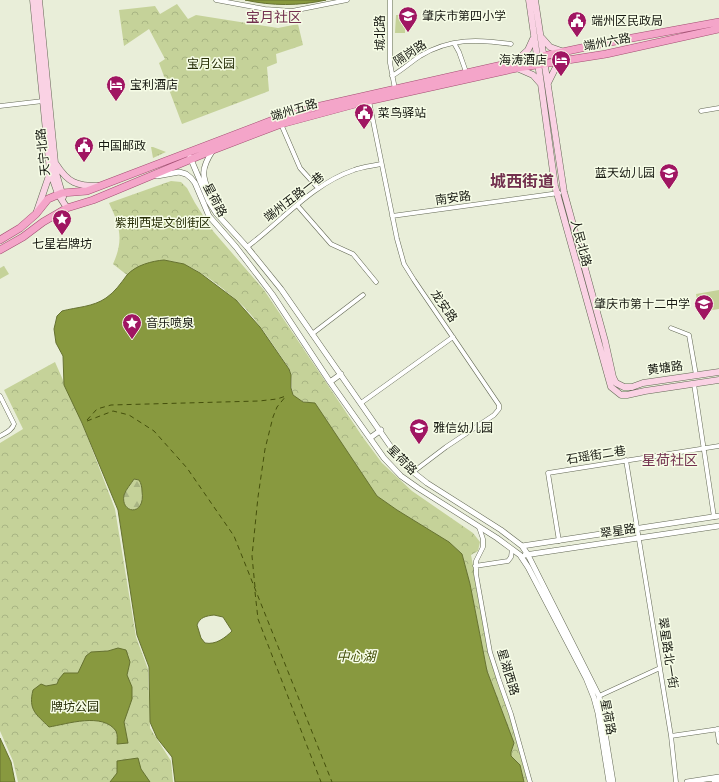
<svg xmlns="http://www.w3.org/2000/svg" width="719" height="782" viewBox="0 0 719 782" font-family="Helvetica,'Noto Sans SC',sans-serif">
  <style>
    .grass { fill: url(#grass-tufts) }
    .forest { fill: url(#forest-firs) }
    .park { fill: url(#park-crowns) }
    .pitch { fill: #c5d299 }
    .water { fill: #88993f; stroke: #667231; fill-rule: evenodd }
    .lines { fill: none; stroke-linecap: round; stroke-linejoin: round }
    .ferry { stroke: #45500c; stroke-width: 1; stroke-dasharray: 5 4; stroke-linecap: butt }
    .minor-casing { stroke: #636855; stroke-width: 5 }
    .tertiary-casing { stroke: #636855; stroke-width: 6 }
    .secondary-casing { stroke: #636855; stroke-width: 7 }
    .primary-casing { stroke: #a24d71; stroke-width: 8 }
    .minor { stroke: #fff; stroke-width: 4 }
    .tertiary { stroke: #fff; stroke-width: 5 }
    .secondary { stroke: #fad2e4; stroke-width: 6 }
    .primary { stroke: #f4a5c9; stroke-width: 7 }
    .labels { text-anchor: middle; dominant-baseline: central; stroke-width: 3; stroke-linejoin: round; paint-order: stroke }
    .poi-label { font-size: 12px; fill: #161811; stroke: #f6fce6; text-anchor: start }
    .street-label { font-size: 12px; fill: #161811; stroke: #f6fce6 }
    .park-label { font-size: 12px; fill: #262d06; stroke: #f6fce6 }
    .water-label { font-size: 13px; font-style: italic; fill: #45500c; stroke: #f6fce6 }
    .quarter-label { font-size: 14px; fill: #72304e; stroke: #f6fce6 }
    .district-label { font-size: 16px; font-weight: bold; fill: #72304e; stroke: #f6fce6 }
  </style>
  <defs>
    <pattern id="grass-tufts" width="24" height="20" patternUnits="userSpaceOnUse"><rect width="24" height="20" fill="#c5d299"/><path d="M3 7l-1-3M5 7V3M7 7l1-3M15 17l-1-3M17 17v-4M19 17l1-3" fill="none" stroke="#a8b483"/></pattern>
    <pattern id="forest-firs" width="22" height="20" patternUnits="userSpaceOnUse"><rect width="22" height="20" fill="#c5d299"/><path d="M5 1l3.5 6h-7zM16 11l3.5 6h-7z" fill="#a8b483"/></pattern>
    <pattern id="park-crowns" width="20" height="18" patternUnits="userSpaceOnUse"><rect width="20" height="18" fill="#c5d299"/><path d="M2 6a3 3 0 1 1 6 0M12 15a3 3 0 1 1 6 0" fill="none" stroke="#a8b483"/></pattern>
  </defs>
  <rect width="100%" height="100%" fill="#e9eed9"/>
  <path class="grass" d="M151,147H153L166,152L153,158Z
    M4,266L9,274L0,279V268Z"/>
  <path class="forest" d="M134,479L139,480C141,483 142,487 142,491C146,517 120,514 124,495C126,489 131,484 134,479Z"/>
  <path class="park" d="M177,4L188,19L196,15L278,28L298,24L303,45L276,54L277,63L267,67L269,91L182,124L159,63L165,59L149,29L124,46L119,10L155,6L160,14Z
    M171,181L181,182L187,188L195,203L213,231L264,290L362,436L382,463L412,491L473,533L480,542L478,551L471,555L492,663L521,749L528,782H524L520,765L511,756V752L514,743L487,671L470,584L462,554L449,542L397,510L377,496L315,403C282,401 297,389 289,368C275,348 261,325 244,307C236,299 227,292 218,285C199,271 180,257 155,262C144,264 135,268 127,275L113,264C124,240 120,226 109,203Z
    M55,362L82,423L115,509L136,637L148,669L150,728L171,761L173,782H18L13,761L0,731V443L23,429L4,390Z"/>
  <path class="pitch" d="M396,15H405V33H395Z
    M719,290V309L699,312L696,294Z"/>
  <path class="water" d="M245,0H326C299,6 272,6 245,0Z
    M164,260L184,264L200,273L236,300L260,327L289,369L291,375V388L293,395L303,402L315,403L377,496L397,510L449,542L462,554L470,584L487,671L514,743L511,752V756L520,765L524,782H175L172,757L157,738L150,722L149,667L137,635L118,510L82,423L64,385L63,356L56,343L54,329L57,316L62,311C77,307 93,307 106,298C115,292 121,283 127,275C136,265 152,261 164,260ZM134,479L139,480C141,483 142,487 142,491C146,517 120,514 124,495C126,489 131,484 134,479ZM214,615L223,617L232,631C225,638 216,645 205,643L201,638L197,625C200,617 206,616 214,615Z
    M118,648L126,650L130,662L127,675L132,687V699L124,722L128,743L117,744C117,740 118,735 116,731C103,712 67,724 49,727C36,714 28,710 33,690L41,684L46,686L57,684L59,679L64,673H78L86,656L91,652L108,651Z
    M0,738L11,762L15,782H0Z
    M138,758L141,769L150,782H110L117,773V761Z"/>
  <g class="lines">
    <path class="ferry" d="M87,420L97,409L111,405L259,401L277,399L286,396
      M87,421L113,411L129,415L154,431L187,468L234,536L332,782
      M255,587L252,556L258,497L265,449L273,417L277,407L286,396
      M255,592L258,619L321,782"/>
    <g class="minor-casing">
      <path id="minor" d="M216,0L265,9L292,11L347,0
        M390,0V63L395,89
        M454,43L459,52L465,69
        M392,76C402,70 411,62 420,56C450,38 478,39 511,44
        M369,101L397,239L404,264L414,280L499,405V409L494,415L446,447L413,472
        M0,106L43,101
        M701,111L719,108
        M281,124L300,168L318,188
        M297,205L331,244L353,254L376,282
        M392,216L559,193
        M247,247C282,221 312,184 354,170C362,167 372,166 381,164
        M671,328L689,335L696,375
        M312,334L363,295
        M694,384L714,517
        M0,396L14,424C12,431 5,433 0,436
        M361,403L453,337
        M626,460L671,736L676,782
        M479,527L483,539V547L476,561V574L490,652L499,680L511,714L530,782
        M559,541L548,473L719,446
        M475,566L508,561L511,557L512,549
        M599,696L660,668
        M717,729L719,742
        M671,736L719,729"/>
    </g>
    <g class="tertiary-casing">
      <path id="tertiary" d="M213,150C196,176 206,180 214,206
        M190,157L209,202L216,213L247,247L281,289L393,450L408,468L427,483L501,530L522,546L528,555L599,696L613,782
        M157,176L179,172L186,174L191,178L195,183L209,216L236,247L272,294L330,382L384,458L401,476L418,488L497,538L520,555L528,567L586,678L594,698L598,713L609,782
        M330,382L341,374
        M370,438L381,430
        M522,546L719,516
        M525,555L719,526
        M687,782L719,777
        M714,782L719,781"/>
    </g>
    <g class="secondary-casing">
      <path id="secondary" d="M33,0L50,171L58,194L67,208
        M39,0L56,173L63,197
        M529,0L541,84L555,186L611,387L621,395H627L645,391L719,380
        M535,0L564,192L605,341L613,377L616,383L624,387H632L643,383L719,372
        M542,38L550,47L564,52
        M516,61L528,50L533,39
        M517,68L533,75L540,83
        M548,83L556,67L562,61
        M56,164C68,183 77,186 98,186
        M37,211L50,173"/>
    </g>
    <g class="primary-casing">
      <path id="primary" d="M0,240L20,228L36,214L48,199L62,193L87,191L278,118L316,107L515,62L605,43L719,22
        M0,250L23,237L43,222L67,208L93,200L213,150L281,124L359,103L517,68L606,54L719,29"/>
    </g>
    <use href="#minor" class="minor"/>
    <use href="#tertiary" class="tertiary"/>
    <use href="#secondary" class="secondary"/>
    <use href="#primary" class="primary"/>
  </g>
  <defs>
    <g id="school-pin" transform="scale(1)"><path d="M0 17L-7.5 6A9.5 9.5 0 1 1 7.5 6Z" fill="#a01662" stroke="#f6fce6"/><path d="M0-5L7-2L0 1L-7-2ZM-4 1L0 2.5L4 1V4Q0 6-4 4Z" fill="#fff"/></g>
    <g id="civic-pin" transform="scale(1)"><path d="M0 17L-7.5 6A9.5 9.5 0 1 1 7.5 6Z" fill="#a01662" stroke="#f6fce6"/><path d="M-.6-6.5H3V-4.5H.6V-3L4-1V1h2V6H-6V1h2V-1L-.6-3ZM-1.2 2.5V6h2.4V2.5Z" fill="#fff"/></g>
    <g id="hotel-pin" transform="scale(1)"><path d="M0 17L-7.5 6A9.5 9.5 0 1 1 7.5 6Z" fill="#a01662" stroke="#f6fce6"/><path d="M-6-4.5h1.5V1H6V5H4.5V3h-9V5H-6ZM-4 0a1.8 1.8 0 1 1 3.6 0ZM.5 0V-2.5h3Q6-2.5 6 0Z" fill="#fff"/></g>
    <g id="sight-pin" transform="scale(1)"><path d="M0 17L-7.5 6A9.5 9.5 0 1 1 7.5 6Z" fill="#a01662" stroke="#f6fce6"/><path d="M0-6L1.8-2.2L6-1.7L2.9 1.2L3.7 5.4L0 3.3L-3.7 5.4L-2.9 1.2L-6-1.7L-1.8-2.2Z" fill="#fff"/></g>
  </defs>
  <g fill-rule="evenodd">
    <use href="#school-pin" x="408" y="16"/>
    <use href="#civic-pin" x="577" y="21"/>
    <use href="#hotel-pin" x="561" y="60"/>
    <use href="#hotel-pin" x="116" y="85"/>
    <use href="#civic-pin" x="364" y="113"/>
    <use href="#civic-pin" x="84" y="146"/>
    <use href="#school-pin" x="669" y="173"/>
    <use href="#sight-pin" x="62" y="219"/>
    <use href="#school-pin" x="704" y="304"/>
    <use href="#sight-pin" x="132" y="323"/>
    <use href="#school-pin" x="419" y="428"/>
  </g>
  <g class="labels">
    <g class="poi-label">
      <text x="422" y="16">肇庆市第四小学</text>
      <text x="591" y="21">端州区民政局</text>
      <text x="547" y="60" text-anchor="end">海涛酒店</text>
      <text x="130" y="85">宝利酒店</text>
      <text x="378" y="113">菜鸟驿站</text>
      <text x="98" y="146">中国邮政</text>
      <text x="655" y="173" text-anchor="end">蓝天幼儿园</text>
      <text x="62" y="244" text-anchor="middle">七星岩牌坊</text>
      <text x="690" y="304" text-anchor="end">肇庆市第十二中学</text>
      <text x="146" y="323">音乐喷泉</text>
      <text x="433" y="428">雅信幼儿园</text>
    </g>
    <g class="street-label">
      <text transform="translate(380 33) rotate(-90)">城北路</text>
      <text transform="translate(607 42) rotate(-11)">端州六路</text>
      <text transform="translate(410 53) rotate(-33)">隔岗路</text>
      <text transform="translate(294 110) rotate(-17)">端州五路</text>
      <text transform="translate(43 152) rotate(-96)">天宁北路</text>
      <text transform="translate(294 197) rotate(-38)">端州五路一巷</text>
      <text transform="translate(453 198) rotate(-8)">南安路</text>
      <text transform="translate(215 200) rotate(62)">星荷路</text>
      <text transform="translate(581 243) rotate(75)">人民北路</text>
      <text transform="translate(444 306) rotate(55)">龙安路</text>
      <text transform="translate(665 368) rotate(-8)">黄塘路</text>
      <text transform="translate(596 455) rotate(-9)">石瑶街二巷</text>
      <text transform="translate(402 460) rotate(45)">星荷路</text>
      <text transform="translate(618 531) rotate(-9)">翠星路</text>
      <text transform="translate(668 653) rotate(81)">翠星路北一街</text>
      <text transform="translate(508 672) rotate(73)">星湖西路</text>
      <text transform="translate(608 717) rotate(79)">星荷路</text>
    </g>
    <g class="park-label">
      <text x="211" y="64">宝月公园</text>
      <text x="163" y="223">紫荆西堤文创街区</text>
      <text x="75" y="707">牌坊公园</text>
    </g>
    <g class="water-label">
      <text x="356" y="656">中心湖</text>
    </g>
    <g class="quarter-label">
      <text x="274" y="17">宝月社区</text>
      <text x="670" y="460">星荷社区</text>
    </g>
    <g class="district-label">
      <text x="522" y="181">城西街道</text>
    </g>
  </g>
</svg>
